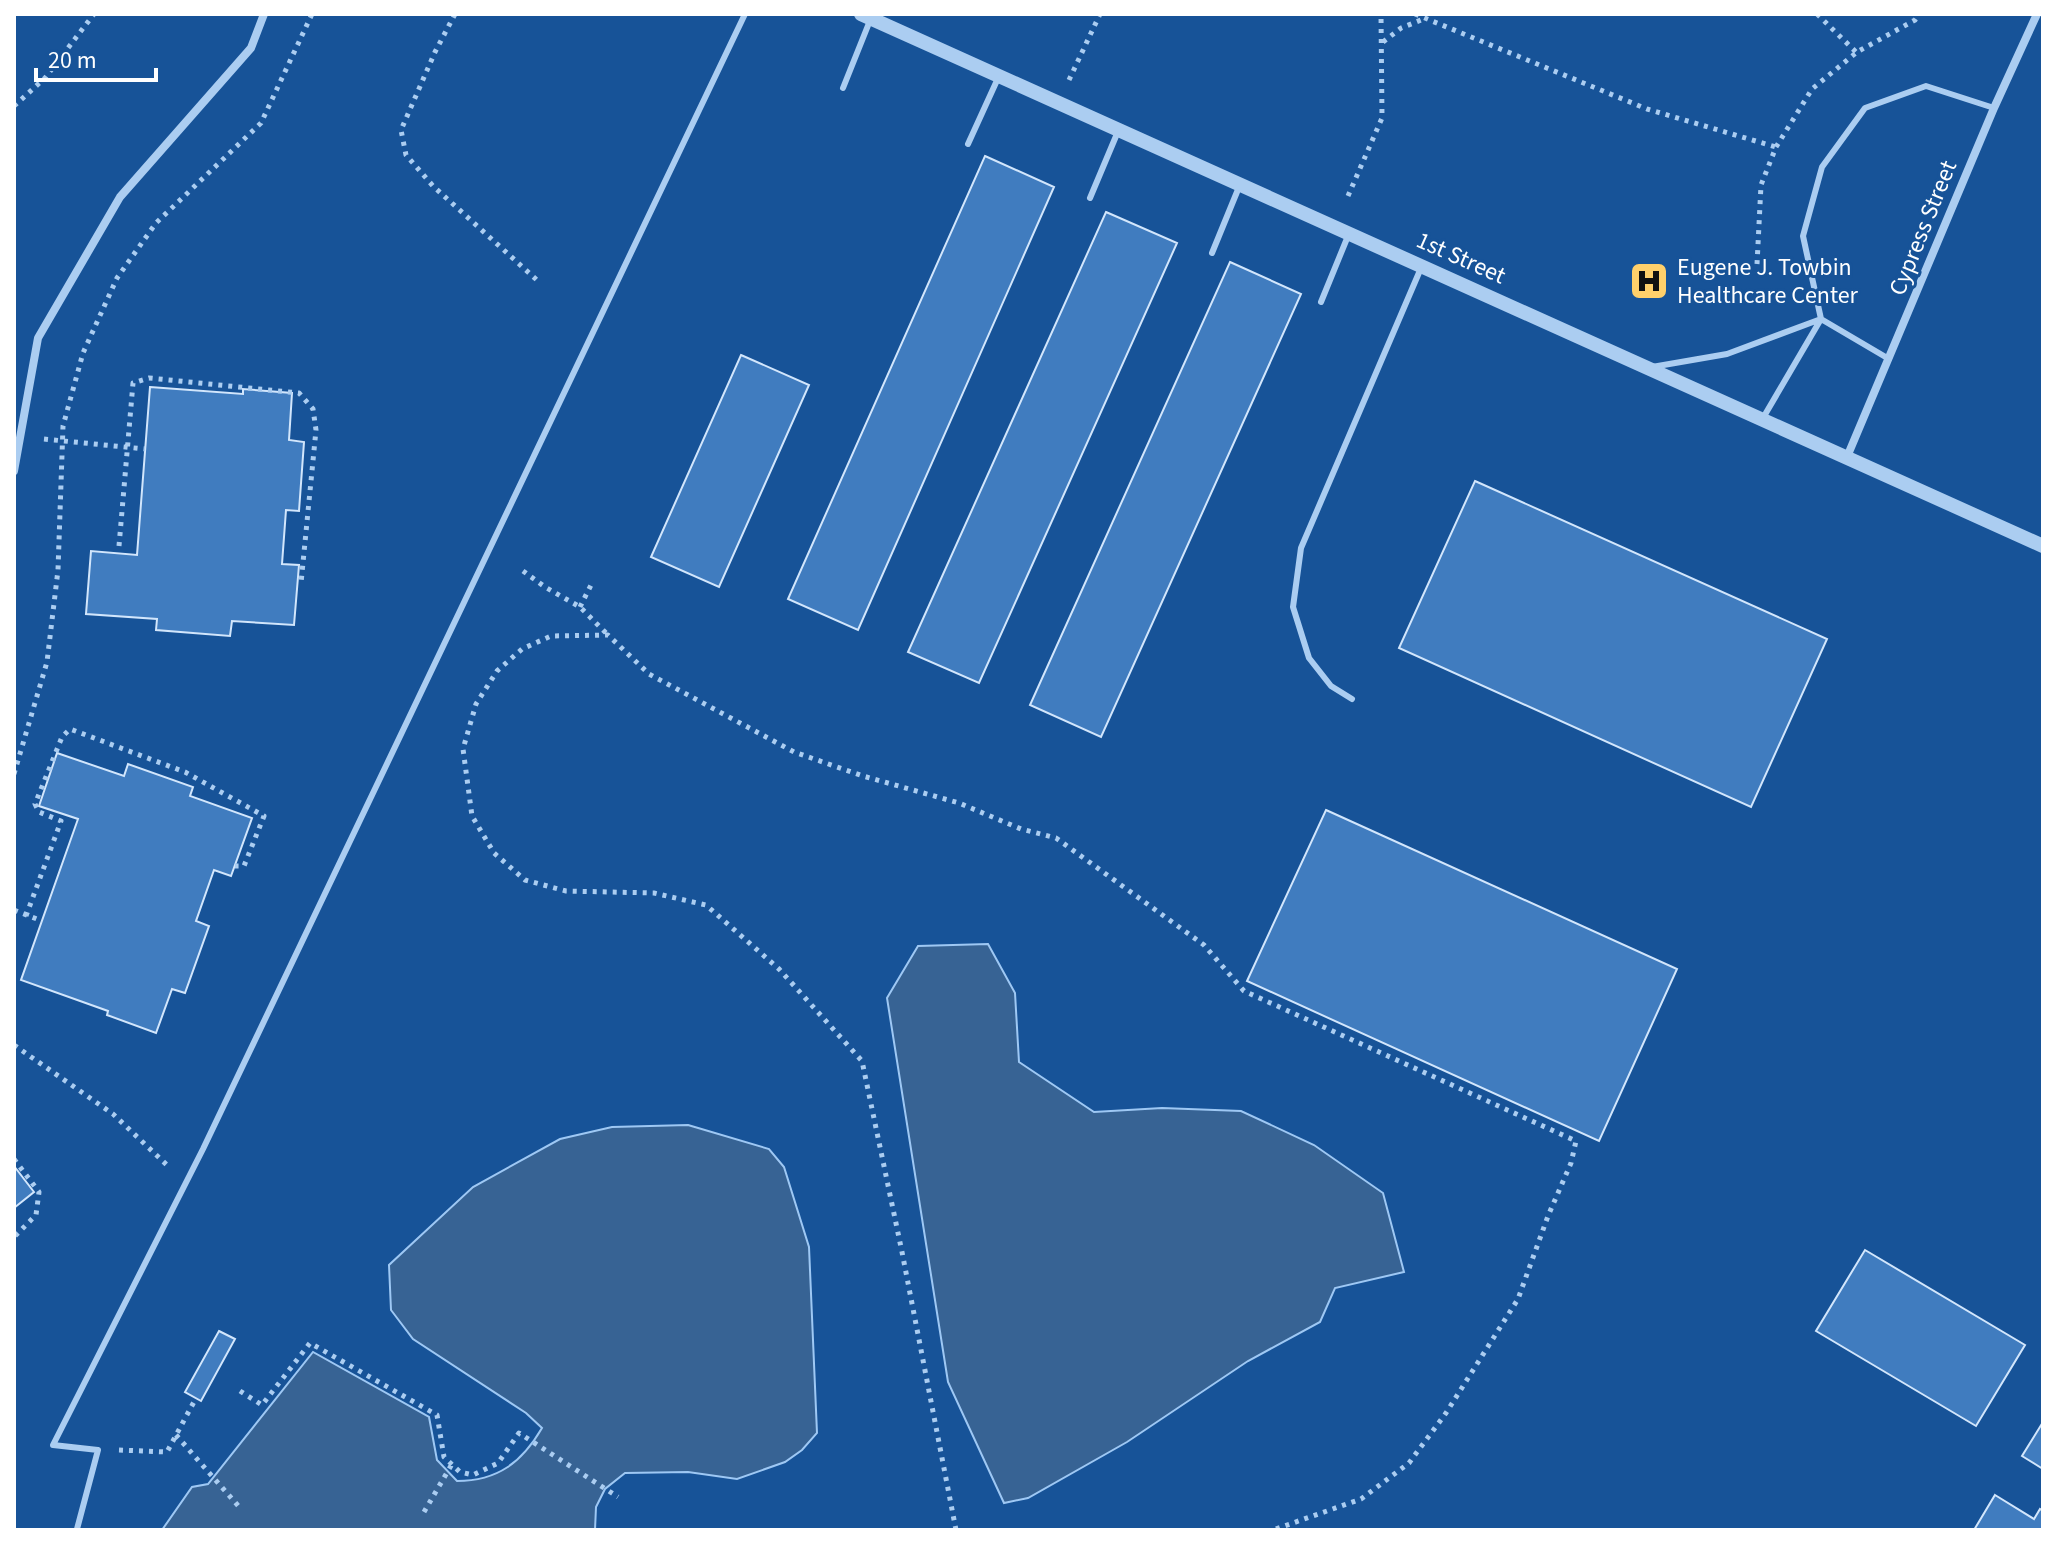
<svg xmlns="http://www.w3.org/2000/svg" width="2057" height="1544" viewBox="0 0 2057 1544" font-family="'Source Sans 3',sans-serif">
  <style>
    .water { fill: #376394; stroke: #9ec8f4; stroke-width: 2 }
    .building { fill: #407cbf; stroke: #d2e6fc; stroke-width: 2 }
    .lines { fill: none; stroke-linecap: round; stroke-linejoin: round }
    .path { stroke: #abcdf1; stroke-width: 5; stroke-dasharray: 4 6; stroke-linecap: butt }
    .service { stroke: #abcdf1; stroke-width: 6 }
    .minor { stroke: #abcdf1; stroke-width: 8 }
    .tertiary { stroke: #abcdf1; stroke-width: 14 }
    .labels { text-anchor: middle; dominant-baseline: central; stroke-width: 6; stroke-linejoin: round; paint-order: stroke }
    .street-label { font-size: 24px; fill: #fff; stroke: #175398 }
    .poi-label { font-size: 24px; fill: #fff; stroke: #175398; text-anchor: start }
  </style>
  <rect width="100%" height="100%" fill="#175398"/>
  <path class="water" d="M988,944L1015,993L1019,1062L1094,1112L1162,1108L1241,1111L1314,1145L1383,1193L1404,1272L1335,1288L1320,1322L1248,1361L1127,1442L1028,1498L1004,1503L948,1382L887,998L918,946Z
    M688,1125L769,1149L784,1167L809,1247L817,1433L802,1450L785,1462L737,1479L688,1472L625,1473L605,1489L596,1507L595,1530H162L192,1487L208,1484L313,1352L429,1417L437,1460L457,1481C498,1481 522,1462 542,1428L526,1413L413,1339L391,1310L389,1265L473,1187L560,1139L612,1127Z"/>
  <path class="building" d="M985,156L1054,187L858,630L788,599Z
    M1106,212L1177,243L979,683L908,652Z
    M1230,262L1301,294L1101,737L1030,705Z
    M741,355L809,385L719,587L651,557Z
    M150,387L243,394V389L292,393L289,440L304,442L299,511L286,510L282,564L299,565L294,625L232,621L230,636L156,630L157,619L86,614L91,551L137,555Z
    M1475,481L1827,639L1751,807L1399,648Z
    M57,753L124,776L128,764L193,787L190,796L252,818L231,876L214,870L196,921L209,926L185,993L172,989L156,1033L107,1015L108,1011L21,980L78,819L39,806Z
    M1326,810L1677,969L1599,1141L1247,981Z
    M14,1166L34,1192L14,1208Z
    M1865,1250L2025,1345L1976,1426L1816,1331Z
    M219,1331L235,1339L201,1401L185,1392Z
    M2043,1422V1469L2022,1456Z
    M1995,1495L2034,1519L2040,1509L2043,1511V1530H1974Z"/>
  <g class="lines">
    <path class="path" d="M455,14L435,52L401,130L406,155L433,186L538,281
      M1415,14L1647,109L1776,147
      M1817,14L1856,52
      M1383,42L1401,28L1426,18
      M1069,80L1100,14
      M14,106L45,78L94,14
      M1348,196L1382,118L1381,14
      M1757,264L1761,185L1776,147L1812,89L1857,52L1915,20L1919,14
      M44,439L145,449
      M119,546L133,383L149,378L299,393L313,409L316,430L301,583
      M523,571L545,587L580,607L607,634
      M580,607L592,583
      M14,774L47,662L58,570L63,426L83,353L117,278L156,223L261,123L312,14
      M14,910L42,921
      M26,916L61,821L39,812L35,804L62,737L70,729L185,772L264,816L244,866H235
      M14,1045L113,1114L170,1168
      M14,1159L39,1192L36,1215L14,1237
      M240,1391L262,1405L310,1343L437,1415L444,1457L460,1472L473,1475L498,1463L519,1433L618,1497
      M176,1435L241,1509
      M119,1450L167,1452L196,1398
      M424,1512L452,1464
      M956,1530L902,1252L862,1061L779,969L706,905L654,893L566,891L525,880L494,853L472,816L463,749L476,704L497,671L522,649L551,636L608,635L649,674L794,752L863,776L959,803L1021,829L1056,838L1204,945L1244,991L1576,1141L1571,1163L1548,1216L1518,1299L1446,1413L1409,1463L1361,1499L1273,1530"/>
    <path class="service" d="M843,88L871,18
      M968,144L999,76
      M1090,198L1119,129
      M1212,253L1239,187
      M1321,302L1348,236
      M1821,319L1889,359
      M1652,367L1727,354L1821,319
      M1763,418L1821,319L1803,236L1822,167L1865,108L1926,86L1994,108
      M1352,699L1331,686L1309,658L1293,607L1301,548L1421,268
      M77,1529L98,1450L53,1445L203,1149L745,14"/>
    <path class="minor" d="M1847,457L1994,108L2037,14
      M14,471L38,338L120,197L251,48L264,14"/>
    <path class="tertiary" d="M861,14L2043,546"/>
  </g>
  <defs>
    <g id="hospital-square" transform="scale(2)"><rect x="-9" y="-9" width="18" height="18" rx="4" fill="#ffd06b" stroke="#175398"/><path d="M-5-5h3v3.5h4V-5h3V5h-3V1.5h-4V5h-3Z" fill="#111"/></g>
  </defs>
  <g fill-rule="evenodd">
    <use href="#hospital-square" x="1649" y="281"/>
  </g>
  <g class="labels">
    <g class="street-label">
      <text transform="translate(1923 228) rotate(-68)">Cypress Street</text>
      <text transform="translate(1461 258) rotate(24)">1st Street</text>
    </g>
    <g class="poi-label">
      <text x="1677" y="267">Eugene J. Towbin<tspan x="1677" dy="28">Healthcare Center</tspan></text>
    </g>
  </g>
  <rect width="2057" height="1544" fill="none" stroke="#ffffff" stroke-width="32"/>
  <path d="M36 68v12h120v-12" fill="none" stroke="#ffffff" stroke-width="4"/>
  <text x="48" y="68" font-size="24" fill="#ffffff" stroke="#175398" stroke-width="6" paint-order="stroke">20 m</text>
</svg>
